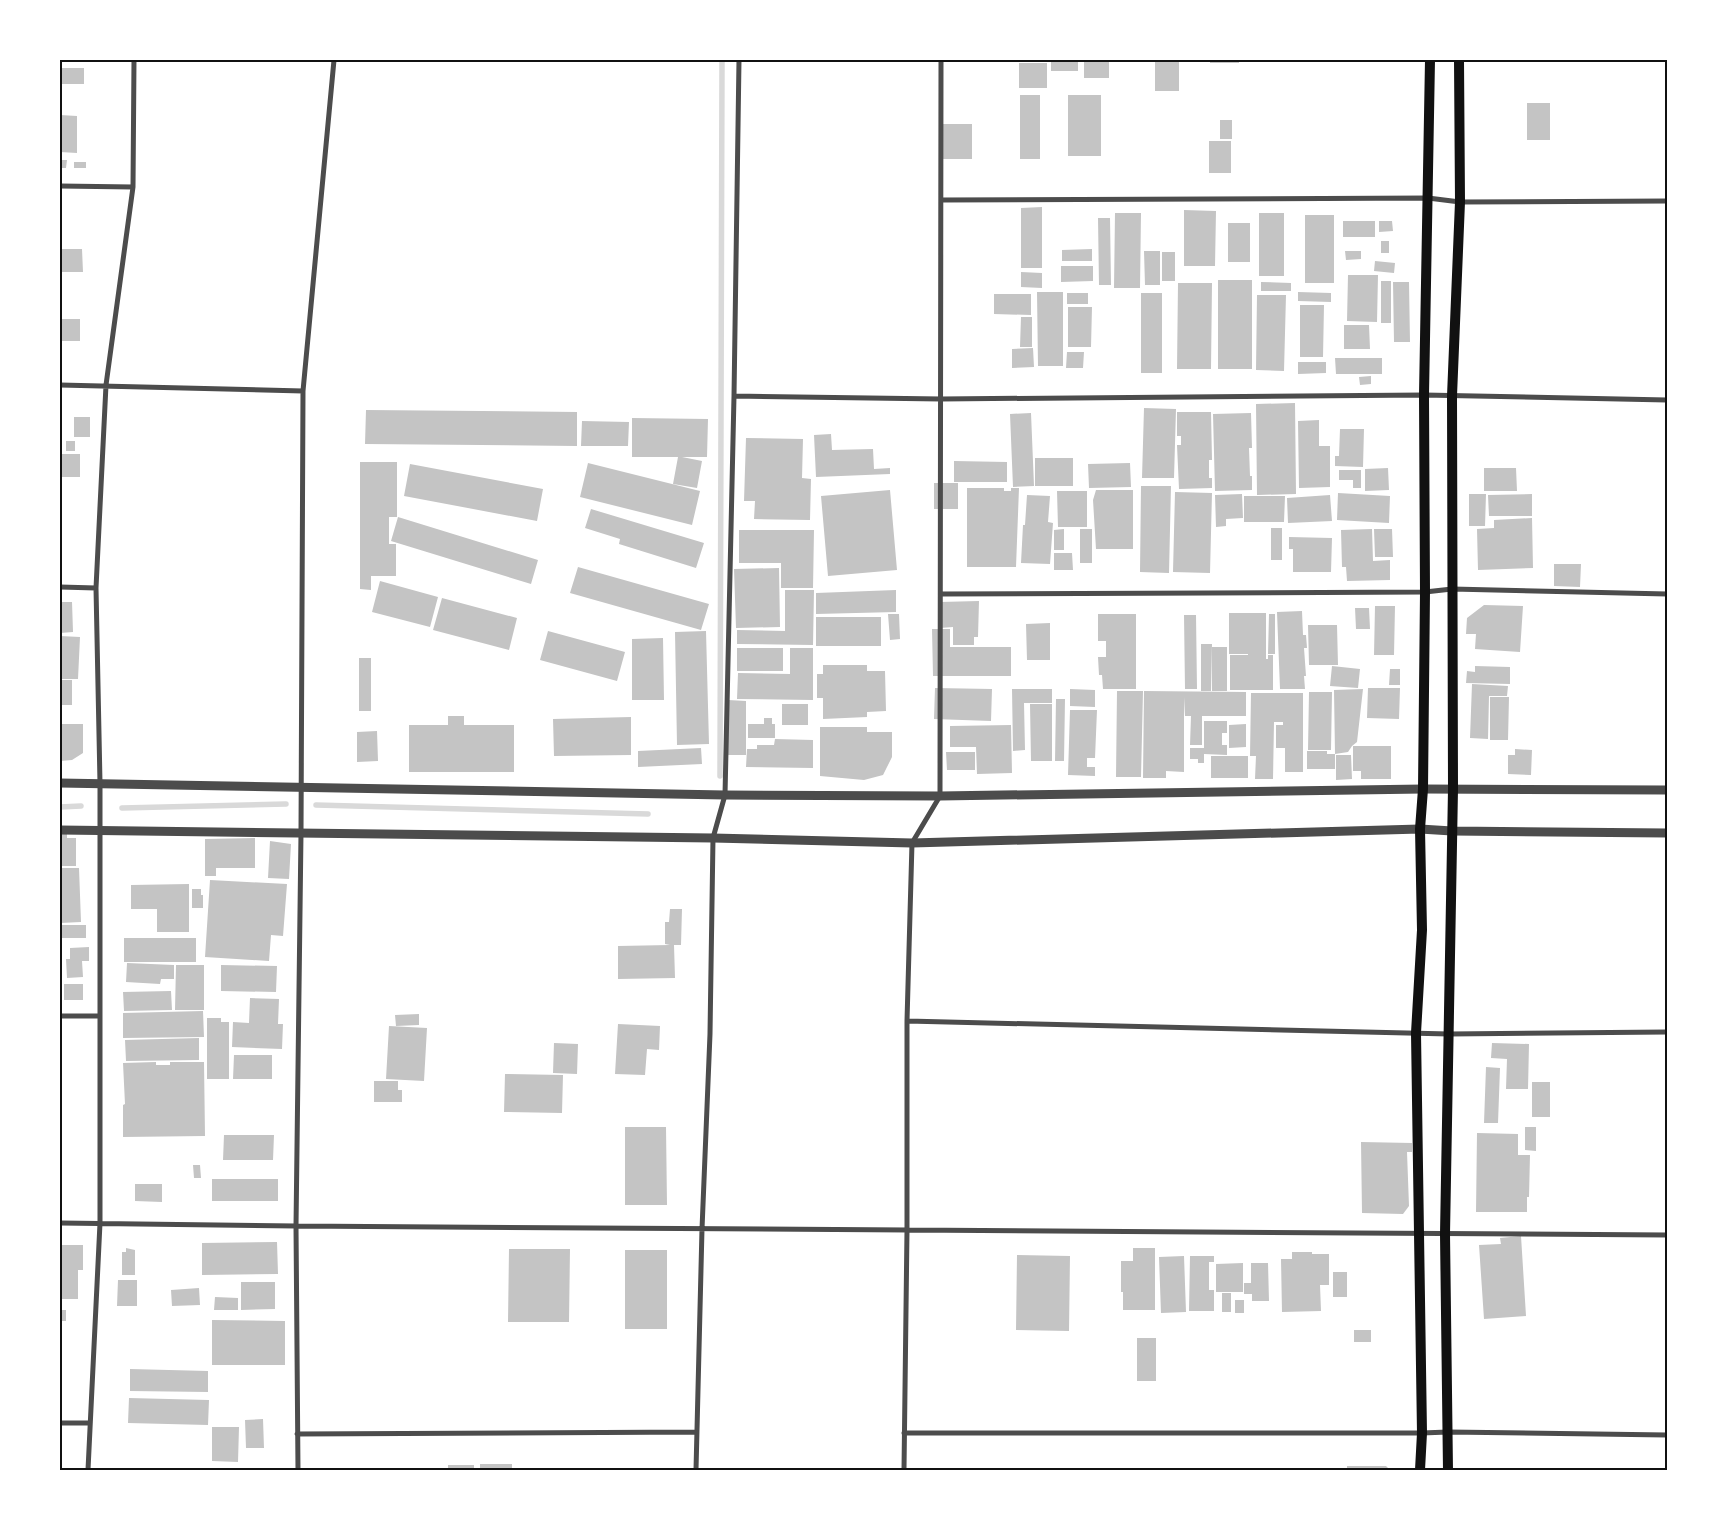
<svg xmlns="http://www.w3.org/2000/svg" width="1727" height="1530" viewBox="0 0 1727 1530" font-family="'DejaVu Sans',sans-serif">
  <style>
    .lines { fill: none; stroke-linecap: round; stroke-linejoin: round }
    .stream { stroke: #d9d9d9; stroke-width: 5.5 }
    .building { fill: #c4c4c4 }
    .minor { stroke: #4c4c4c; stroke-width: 5 }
    .tertiary { stroke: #4c4c4c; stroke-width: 9 }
    .secondary { stroke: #111; stroke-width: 10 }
    .neatline { fill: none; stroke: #111; stroke-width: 2 }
  </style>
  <rect width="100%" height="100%" fill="#fff"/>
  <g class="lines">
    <path class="stream" d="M720,776L722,60
      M316,805L648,814
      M60,807L81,806
      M122,808L286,804"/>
  </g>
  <path class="building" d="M1051,60H1078V71H1051Z
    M1084,60H1109V78H1084Z
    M1155,60H1179V91H1155Z
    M1210,60H1239V63H1210Z
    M1019,63H1047V88H1019Z
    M60,68H84V84H60Z
    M1020,95H1040V159H1020Z
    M1068,95H1101V156H1068Z
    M1527,103H1550V140H1527Z
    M60,115L77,116V153L60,152Z
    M1220,120H1232V139H1220Z
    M940,124H972V159H940Z
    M1209,141H1231V173H1209Z
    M61,160H67L66,168H61Z
    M74,162H86V168H74Z
    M1042,207V268H1021V208Z
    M1184,210L1216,211L1215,266H1184Z
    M1115,213H1141L1140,288H1114Z
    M1259,213H1284V276H1259Z
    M1305,215H1334V283H1305Z
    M1098,218H1110L1111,285H1099Z
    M1343,221H1375V237H1343Z
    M1379,221H1392L1393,231L1379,232Z
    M1228,223H1250V262H1228Z
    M1381,241H1389V253H1381Z
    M60,249H82L83,272H60Z
    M1092,249V261H1062V250Z
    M1144,251H1160V285H1145Z
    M1345,251H1361V259L1346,260Z
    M1162,252H1175V281H1162Z
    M1375,261L1395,263L1394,273L1374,271Z
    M1061,266H1093V281L1061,282Z
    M1021,272L1042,273V288L1021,287Z
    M1348,275H1378L1377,322L1347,321Z
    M1218,280H1252V369H1218Z
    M1381,281H1391V323H1381Z
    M1261,282L1291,283V291H1261Z
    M1393,282H1409L1410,342H1394Z
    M1178,283H1212L1211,369H1177Z
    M1037,292H1063V366H1038Z
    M1298,292L1331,293V302L1298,301Z
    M1067,293H1088V304H1067Z
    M1141,293H1162V373H1141Z
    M994,294H1031V315L994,314Z
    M1257,295H1286L1284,371L1256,370Z
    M1300,305H1324L1323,357H1300Z
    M1068,307H1092L1091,347H1068Z
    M1021,317H1032V347H1020Z
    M60,319H80V341H60Z
    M1344,325H1369L1370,349H1344Z
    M1033,348L1034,367L1012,368V349Z
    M1067,352H1084L1083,368H1066Z
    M1335,358H1382V374H1336Z
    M1298,362H1326V373L1298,374Z
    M1371,376V384L1360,385L1359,377Z
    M1295,403L1296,494L1257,495L1256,404Z
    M1144,408L1176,409L1174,478H1142Z
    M366,410L577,412V446L365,444Z
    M1177,412H1211L1212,460H1209V478H1212V488L1179,489L1177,445H1181V436H1177Z
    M1031,413L1034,486L1013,487L1010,414Z
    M1251,413L1252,448H1249L1250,476H1252V490L1215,491L1213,414Z
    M74,417H90V437H74Z
    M632,418L708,419L707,457H682L702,461L697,488L673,484L678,457H632Z
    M1319,420V446H1330V487L1299,488L1298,421Z
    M582,421L629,422L628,446H581Z
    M1340,429H1364L1363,467L1335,466V456H1339Z
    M831,434L832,450L873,449L874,469L890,468V474L816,477L814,435Z
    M746,438L803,439L802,478L811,479L810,520L754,519L755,501H744Z
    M66,441H75V451H66Z
    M60,454H80V477H60Z
    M1035,458H1073V486H1035Z
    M954,461L1007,462V482H954Z
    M360,462H397V517H389V544H396V576H371V590L360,589Z
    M588,463L700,491L692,525L580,497Z
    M1130,463L1131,487L1089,488L1088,464Z
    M410,464L543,489L537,521L404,496Z
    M1388,468L1389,490L1365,491V469Z
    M1484,468H1516L1517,491H1484Z
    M1339,470H1361V488H1353V480H1339Z
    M934,483H958V509H934Z
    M1141,486H1171L1169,573L1140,572Z
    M967,488H1004V491H1011V488H1019L1016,567H967Z
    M890,490L897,570L828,576L821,496Z
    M1096,490H1133V549H1096L1093,500Z
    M1057,491H1087V527H1058Z
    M1175,492L1212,493L1210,573L1173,572Z
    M1338,493L1390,496L1389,523L1337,520Z
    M1242,494L1243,518L1226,519V526L1216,527L1215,495Z
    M1469,494H1486L1485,526H1469Z
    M1532,494V516H1489L1488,495Z
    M1027,495L1050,496L1048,522L1053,523L1050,564L1021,563L1023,525H1025Z
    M1330,495L1332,521L1288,523L1287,498Z
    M1244,496H1285L1284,522H1244Z
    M591,509L704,543L696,568L619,544L620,539L585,528Z
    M398,517L538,560L531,584L391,541Z
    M1532,518L1533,568L1478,570L1477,529L1494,528V520Z
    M1271,528H1282V560H1271Z
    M1064,529V550H1054V530Z
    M1080,529H1092V563H1080Z
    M1372,529L1373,561L1390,560V580L1347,581L1346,567H1342L1341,530Z
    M1374,529H1392L1393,557H1375Z
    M739,530H814L813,588H781V563H739Z
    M1289,537L1332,538L1331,572H1293V549H1289Z
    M1054,553H1072L1073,570H1054Z
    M1554,564H1581L1580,587L1554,586Z
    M578,567L709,604L701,630L570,593Z
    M779,568L780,627L736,628L734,569Z
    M380,581L438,597L430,627L372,612Z
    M785,590H814L813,645L737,644V630L785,631Z
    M896,590V612L816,614V593Z
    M442,598L517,618L509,650L433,630Z
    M979,601L978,637H974V645H953V627L940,628V602Z
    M60,602H72L73,632L60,633Z
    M1484,605L1523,606L1520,652L1475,649L1476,634H1466L1467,618Z
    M1375,606H1395L1394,655H1374Z
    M1355,608H1369L1370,629H1356Z
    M1302,611L1303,635H1306L1307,648H1304L1306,676H1304L1305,689H1280L1277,612Z
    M1229,613H1266V659H1248H1268V655H1273V690H1230V655H1248V654H1229Z
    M888,614H899L900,639L890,640Z
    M1098,614H1136V689H1103L1102,675H1099L1098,657H1106V641H1098Z
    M1269,614H1275V654H1268Z
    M1184,615H1196L1197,689H1185Z
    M816,617H881V646H816Z
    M1050,623V660H1027L1026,624Z
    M1308,625H1337L1338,665H1309Z
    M932,629H950V647H1011V676H933Z
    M548,631L625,652L617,681L540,660Z
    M706,631L709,744L677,745L675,632Z
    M60,636L80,637L78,679H60Z
    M663,638L664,700H632V639Z
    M1201,644H1212L1211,691H1201Z
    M1212,647H1227V691H1212Z
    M737,648H783V671H737Z
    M790,648H813V700L737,699L738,673L790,674Z
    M359,658H371V711H359Z
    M823,665H867V671H885L886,711L867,712V717L823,719V698H817V674H823Z
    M1332,666L1360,669L1358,688L1330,686Z
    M1475,666L1510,667V684L1466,683L1467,671L1475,672Z
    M1390,669H1400V685H1389Z
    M60,680H72V705H60Z
    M1472,684L1508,686L1507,696H1489L1488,739L1470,738Z
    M935,688L992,689L991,721L934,719Z
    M1368,688H1400L1399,719L1367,718Z
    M1012,689H1052V703H1024L1025,750L1013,751Z
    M1070,689L1095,690V707L1070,706Z
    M1363,689L1357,742L1352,746L1348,752L1335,754L1334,690Z
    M1117,691H1143L1141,777H1116Z
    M1144,691L1246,692V716H1185L1184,697V772L1166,771V778H1143Z
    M1309,692H1332L1331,750H1308Z
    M1251,693H1303V772H1285V748H1276V725H1283V722H1274L1273,779H1255L1256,756H1250Z
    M1490,697H1509L1508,740H1490Z
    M1056,699H1065L1064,761H1055Z
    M728,700L746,701V755H727Z
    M782,704H808V725H782Z
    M1030,704H1052V761H1031Z
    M1070,710H1097L1095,758H1087V767H1095V776L1068,775Z
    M448,716H464V725H514V772H409V725H448Z
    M1191,716H1202V745H1190Z
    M631,717V755L554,756L553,719Z
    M764,718H772V724H775V738H748V724H764Z
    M1204,721H1227V733H1222V745H1227V755L1204,754V763H1198V759H1190V748H1204Z
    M60,724H83V753L72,760L60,761Z
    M1246,724V747L1229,748V725Z
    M1011,725L1012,773L977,774L976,747H950V726Z
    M820,727H867V732H892V757L883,775L864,780L820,776Z
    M377,731L378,761L357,762V732Z
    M775,739L813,740V768L746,767L747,749H757V745H774Z
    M1353,746H1391V779H1361V771H1353Z
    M701,748L702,764L638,767V751Z
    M1515,749L1532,750L1531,775L1508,774V755H1515Z
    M1307,751H1327V754H1335V769H1307Z
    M946,752H975V770H947Z
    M1336,755H1351L1352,779L1336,780Z
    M1211,756H1248V778H1211Z
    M60,833H67V838H76V866H60Z
    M255,838V868H216V876H205V839Z
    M270,841L291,844L289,879L268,878Z
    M60,868H79L81,922L60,923Z
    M210,880L287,884L283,936L271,935L269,961L205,957Z
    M189,884V932H157V909H131V885Z
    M192,889H201V895H203V908H192Z
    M670,909H682L681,945H674L675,978L618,979V946L670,945L665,944V922H669Z
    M60,925H86V938H60Z
    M124,938H196V962H124Z
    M89,947V961H82L83,977L67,978L66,959H70V948Z
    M127,963L174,965V979H161L160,984L126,982Z
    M176,965H204V1010H175Z
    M221,965L277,966L276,992L221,991Z
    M64,984H83V1000H64Z
    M171,991L172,1010L124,1011L123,992Z
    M250,998L279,999L278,1024H283L282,1049L232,1047L233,1022L249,1023Z
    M203,1011L204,1037L123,1038V1013Z
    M419,1014V1025L396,1026L395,1015Z
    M207,1018H221V1022H229V1079H207Z
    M618,1024L660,1026L659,1050L647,1049L645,1075L615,1074Z
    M389,1026L427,1028L424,1081L386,1079Z
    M199,1038V1060L126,1061L125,1040Z
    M554,1043L578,1044L577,1074L553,1073Z
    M1492,1043L1529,1044L1528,1089H1506L1507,1059L1491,1058Z
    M234,1055H272V1079H233Z
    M156,1062V1065H170V1062H204L205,1136L123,1137V1105L125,1104L123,1063Z
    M1486,1067L1500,1068L1498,1123H1484Z
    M505,1074L563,1075L562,1113L504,1112Z
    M374,1081H398V1090H402V1102H374Z
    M1532,1082H1550V1117H1532Z
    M625,1127H666L667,1205H625Z
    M1525,1127H1536V1151L1525,1150Z
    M1477,1133L1518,1134V1155H1530L1529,1197H1527V1212H1476Z
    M224,1135H274L273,1160H223Z
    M1361,1142L1412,1143V1152H1407L1409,1206L1403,1214L1362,1213Z
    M193,1165H200L201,1178H194Z
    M212,1179H278V1201H212Z
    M135,1184H162V1202L135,1201Z
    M1521,1236L1526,1316L1484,1319L1479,1245L1501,1244L1500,1238Z
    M277,1242L278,1274L202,1275V1243Z
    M60,1245H83V1270H78V1299H60Z
    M126,1248L135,1250V1275H122V1252H126Z
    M1133,1248H1155V1310H1123V1292H1121V1261H1133Z
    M509,1249H570L569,1322H508Z
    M625,1250H667V1329H625Z
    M1292,1252H1312V1254H1329V1285H1320L1321,1311L1282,1312L1281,1259H1292Z
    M1017,1255L1070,1256L1069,1331L1016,1330Z
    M1184,1256L1186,1312L1161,1313L1159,1257Z
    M1190,1256H1214V1262H1209V1290H1214V1311H1189Z
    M1243,1263V1292H1216V1264Z
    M1251,1263H1268L1269,1301H1252V1294H1244V1283H1251Z
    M1333,1272H1347V1297H1333Z
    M118,1280H137V1306H117Z
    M241,1282H275V1309L241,1310Z
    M199,1288L200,1305L172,1306L171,1290Z
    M1222,1293H1231V1312H1222Z
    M215,1297L238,1298V1310H214Z
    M1235,1300H1244V1313H1235Z
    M60,1310H66V1321H60Z
    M212,1320L285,1321V1365H212Z
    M1354,1330H1371V1342H1354Z
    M1137,1338H1156V1381H1137Z
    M130,1369L208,1371V1392L130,1391Z
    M129,1398L209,1400L208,1425L128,1423Z
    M263,1419L264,1448H246L245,1420Z
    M212,1427H239L238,1462L212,1461Z
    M480,1464H512V1470H480Z
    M448,1465H474V1470H448Z
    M1347,1466H1386L1390,1470H1347Z"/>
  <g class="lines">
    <path class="minor" d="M60,186L133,187
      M941,200L1428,198L1460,202L1667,201
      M60,385L303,391
      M734,396L941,399L1424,395L1667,400
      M60,587L96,588
      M941,594L1425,592L1452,589L1667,594
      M60,1016H100
      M907,1021L1449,1034L1667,1032
      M60,1223L296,1226L1667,1235
      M60,1423H90
      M904,1433H1422L1448,1432L1667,1435
      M297,1434L697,1432
      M88,1470L100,1223V783L96,588L106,385L133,187L134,60
      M298,1470L296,1226L301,833L303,391L334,60
      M696,1470L702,1229L710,1034L713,838L725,795L734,396L739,60
      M904,1470L907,1230V1021L912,843L940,796L941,60"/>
    <path class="tertiary" d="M60,783L725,795L940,796L1423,789L1667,790
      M60,830L713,838L912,843L1420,829L1452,831L1667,833"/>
    <path class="secondary" d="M1420,1470L1422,1433L1416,1033L1422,930L1420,829L1423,789L1425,592L1424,395L1430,60
      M1448,1470L1445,1234L1453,789L1452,396L1460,202L1459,60"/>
  </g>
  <rect width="1727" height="1530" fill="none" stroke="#ffffff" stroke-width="122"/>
  <rect x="61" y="61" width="1605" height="1408" class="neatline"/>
</svg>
